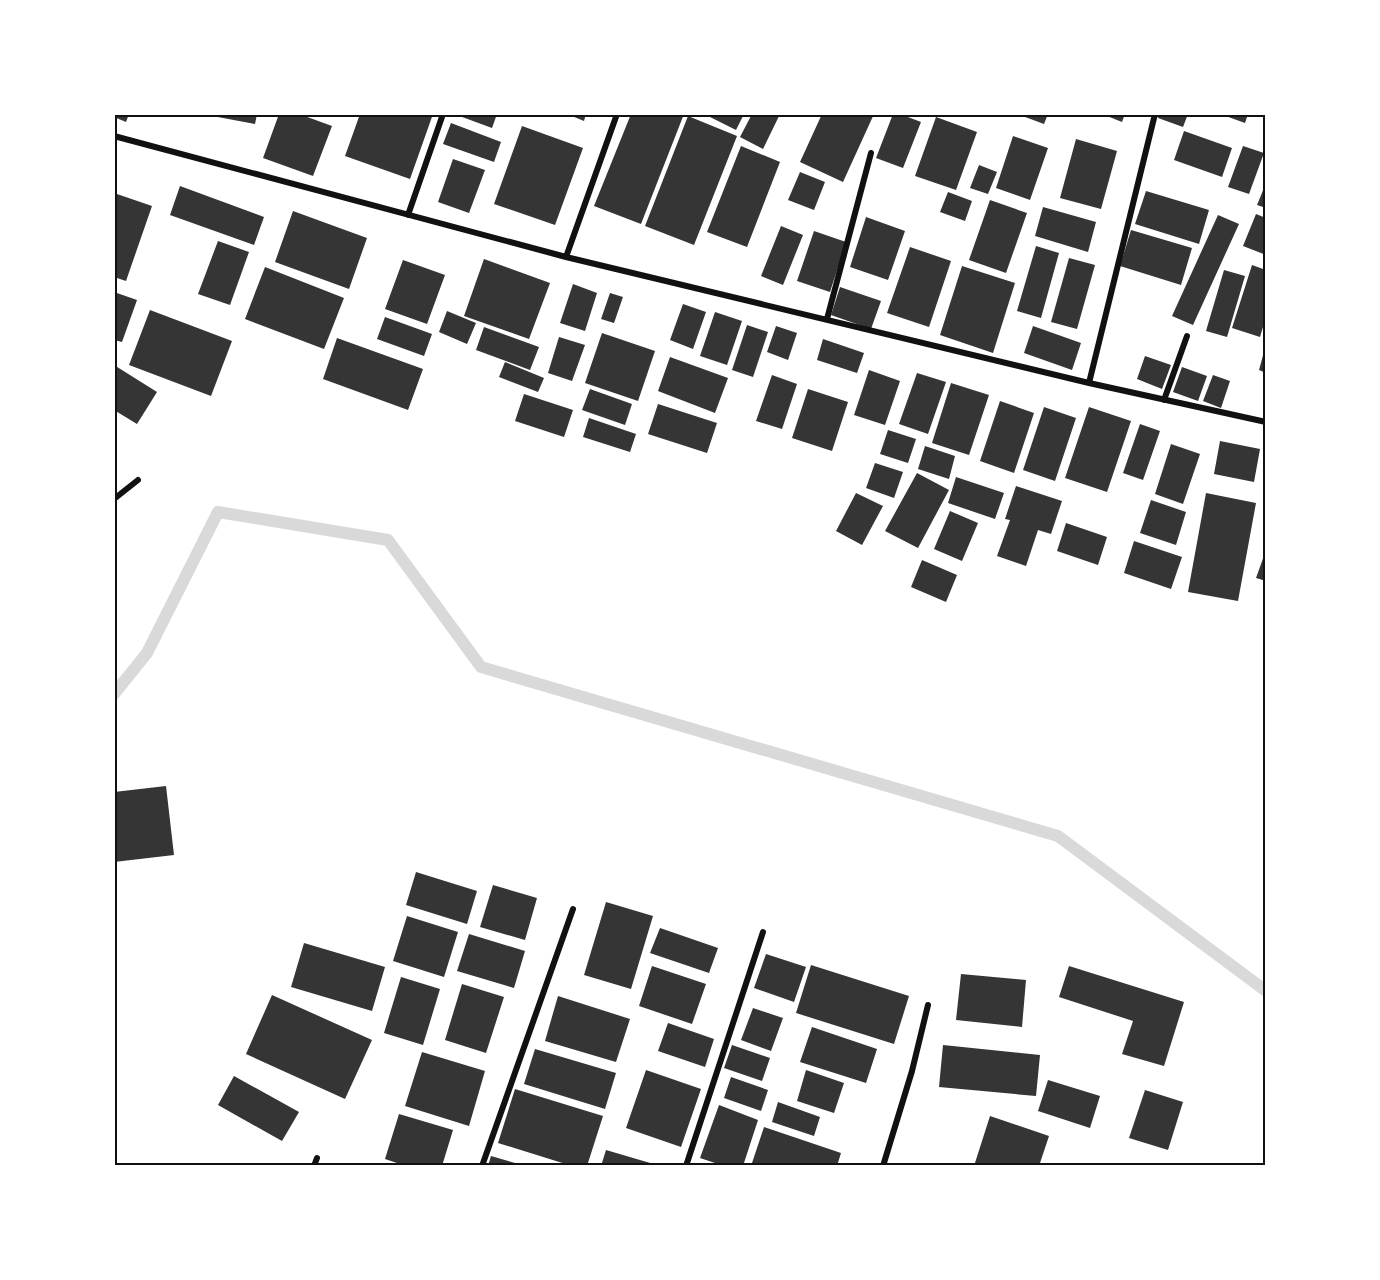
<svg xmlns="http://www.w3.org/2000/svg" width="1380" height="1280" viewBox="0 0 1380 1280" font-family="'Noto Sans',sans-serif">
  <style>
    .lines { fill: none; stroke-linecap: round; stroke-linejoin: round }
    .stream { stroke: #d9d9d9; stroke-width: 12 }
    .building { fill: #353535 }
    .minor { stroke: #111; stroke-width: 6 }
    .neatline { fill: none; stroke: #111; stroke-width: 2 }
  </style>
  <rect width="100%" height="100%" fill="#fff"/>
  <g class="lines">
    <path class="stream" d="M114,694L147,653L218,512L388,540L481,667L1058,836L1266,991"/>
  </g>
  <path class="building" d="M114,114H129L126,122L114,117Z
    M207,114H257L255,124L207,115Z
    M279,114H299L332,126L313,176L263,158Z
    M360,114H433L410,179L345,156Z
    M454,114H497L492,128Z
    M567,114H586L584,121Z
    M631,114H684L641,224L594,206Z
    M704,114H744L736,130Z
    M752,114H780L763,149L740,137Z
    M822,114H874L843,182L800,162Z
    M893,114H900L921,122L903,168L876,158Z
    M1017,114H1048L1044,124Z
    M1102,114H1125L1122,122Z
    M1159,114H1188L1183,127L1158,118Z
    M1220,114H1248L1245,123Z
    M688,116L737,136L694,245L645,226Z
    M936,117L977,132L956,190L915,176Z
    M451,123L501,142L494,162L443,144Z
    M522,126L583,148L555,225L494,204Z
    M1184,131L1232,148L1222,177L1174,160Z
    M1013,136L1048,148L1030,200L996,188Z
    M1076,139L1117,151L1101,209L1060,198Z
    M741,146L780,162L747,247L707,232Z
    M1243,146L1264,153L1249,194L1228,187Z
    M453,159L485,170L469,213L438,202Z
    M979,165L997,172L988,194L970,188Z
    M800,172L825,182L814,210L788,200Z
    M1266,183V208L1257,205Z
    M180,186L264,217L254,245L170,215Z
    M1146,191L1209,210L1199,244L1135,224Z
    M948,192L972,201L965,221L940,212Z
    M114,193L152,206L126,281L114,277Z
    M990,200L1027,213L1006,273L969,260Z
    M1043,207L1096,222L1088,252L1035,236Z
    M293,211L367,238L349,289L275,262Z
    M1256,214L1266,218V255L1243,246Z
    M1218,215L1239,224L1193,325L1172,316Z
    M866,217L905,231L888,280L850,267Z
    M781,226L803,235L783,285L761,276Z
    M1131,230L1192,248L1181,285L1120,266Z
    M814,231L846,242L830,292L797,281Z
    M218,241L249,252L230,305L198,294Z
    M1036,246L1059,253L1041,318L1017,311Z
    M910,247L951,261L929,327L887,313Z
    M1069,258L1095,265L1077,329L1051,322Z
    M484,259L550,283L529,339L464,316Z
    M403,260L445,275L427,324L385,309Z
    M1252,265L1266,270V317L1260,337L1232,328Z
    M962,266L1015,283L993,353L940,335Z
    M265,267L344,298L324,349L245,319Z
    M1224,270L1245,276L1227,337L1206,331Z
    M573,284L597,293L585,331L560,323Z
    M840,287L881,301L871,329L831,315Z
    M114,292L137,300L122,342L114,340Z
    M610,293L623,297L614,323L601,319Z
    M683,304L706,312L693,349L670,340Z
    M150,310L232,341L211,396L129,365Z
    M447,311L476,323L467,344L439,332Z
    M715,312L742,321L727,365L700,356Z
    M385,317L432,334L424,356L377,339Z
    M747,325L768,332L753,377L732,370Z
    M776,326L797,333L788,360L767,352Z
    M1033,326L1081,343L1072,370L1024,353Z
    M484,327L539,347L530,370L476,350Z
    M602,333L655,351L638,401L585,383Z
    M559,337L585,345L572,381L548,373Z
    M337,338L423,369L408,410L323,379Z
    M823,339L864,353L857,373L817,360Z
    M1265,348H1266V373L1259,370Z
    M1145,356L1171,365L1162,389L1137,379Z
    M670,357L728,378L715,413L658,391Z
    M505,362L544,378L538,392L499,377Z
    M114,365L157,392L137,424L114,410Z
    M1182,367L1207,376L1198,401L1173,392Z
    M869,370L900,381L885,425L854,415Z
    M917,373L946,382L928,434L899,424Z
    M772,375L797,384L782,429L756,421Z
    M1213,375L1230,381L1221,408L1203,401Z
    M951,383L989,395L969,455L932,443Z
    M590,389L632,404L625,425L582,410Z
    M808,389L848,402L832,451L792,438Z
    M524,394L573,410L564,437L515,421Z
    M1000,401L1034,413L1014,473L980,461Z
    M658,404L717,423L707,453L648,434Z
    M1044,407L1076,418L1055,481L1023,470Z
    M1089,407L1131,421L1107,492L1065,478Z
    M589,418L636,434L630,452L583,437Z
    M1140,424L1160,431L1143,480L1123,473Z
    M888,430L916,439L908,463L880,454Z
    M1220,441L1260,449L1254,482L1214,474Z
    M1171,444L1200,454L1183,504L1155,494Z
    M925,446L955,456L949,479L918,469Z
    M875,463L903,472L894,498L866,488Z
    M917,473L949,490L918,548L885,531Z
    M956,477L1004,493L995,519L948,503Z
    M1016,486L1062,501L1051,534L1038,530L1026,566L997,556L1010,520L1005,519Z
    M856,493L883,506L862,545L836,531Z
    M1206,493L1256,503L1238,601L1188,592Z
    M1151,500L1186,512L1176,545L1140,533Z
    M950,511L978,523L962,561L934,549Z
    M1066,523L1107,537L1098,565L1057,551Z
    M1134,541L1182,557L1171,589L1124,573Z
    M1266,550V581L1256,578Z
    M922,560L957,575L946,602L911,587Z
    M166,786L174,855L114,862V792Z
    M416,872L477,891L467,924L406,905Z
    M493,885L537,898L525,940L480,927Z
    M606,902L653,916L631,989L584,975Z
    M407,916L458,932L444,977L393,961Z
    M660,928L718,948L709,973L650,953Z
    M469,934L525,951L514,988L457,971Z
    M304,943L385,967L372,1011L291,987Z
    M766,954L806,967L794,1002L754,988Z
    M811,965L909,996L894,1044L796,1013Z
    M652,966L706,984L692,1024L639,1006Z
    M1069,966L1184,1002L1164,1066L1122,1054L1133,1021L1059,997Z
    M961,974L1026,980L1022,1027L956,1020Z
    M401,977L440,989L423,1045L384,1033Z
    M462,984L504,997L486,1053L445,1040Z
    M272,995L372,1040L345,1099L246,1054Z
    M558,996L630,1019L616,1062L545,1041Z
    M753,1008L783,1018L771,1051L741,1040Z
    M668,1023L714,1039L705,1067L658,1051Z
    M812,1027L877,1049L866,1083L800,1062Z
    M732,1045L770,1058L762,1081L724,1068Z
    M943,1045L1040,1055L1036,1096L939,1087Z
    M535,1049L616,1073L605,1109L524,1084Z
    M422,1052L485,1071L469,1126L405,1106Z
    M646,1070L701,1089L681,1147L626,1128Z
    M806,1070L844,1083L834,1113L797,1101Z
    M234,1076L299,1112L282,1141L218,1105Z
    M731,1077L768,1090L761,1111L724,1098Z
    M1048,1080L1100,1096L1090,1128L1038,1111Z
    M515,1089L603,1116L587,1166H572L498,1143Z
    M1145,1090L1183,1102L1168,1150L1129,1138Z
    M778,1102L820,1117L814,1136L772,1122Z
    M719,1105L758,1120L743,1166H724L700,1158Z
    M399,1114L453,1130L442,1166H406L385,1159Z
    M990,1116L1049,1136L1039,1166H974Z
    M764,1127L841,1153L837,1166H751Z
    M606,1150L657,1165V1166H601Z
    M491,1156L522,1165V1166H488Z"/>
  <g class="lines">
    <path class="minor" d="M114,136L566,257L1089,383L1266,422
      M408,215L443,114
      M566,257L617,114
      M827,319L871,153
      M1089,383L1155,114
      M1164,400L1187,336
      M114,499L138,480
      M314,1166L317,1158
      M482,1166L573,909
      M686,1166L763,932
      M883,1166L912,1071L928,1005"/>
  </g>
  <rect width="1380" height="1280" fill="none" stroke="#ffffff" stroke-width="231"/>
  <rect x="116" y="116" width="1148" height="1048" class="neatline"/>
</svg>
